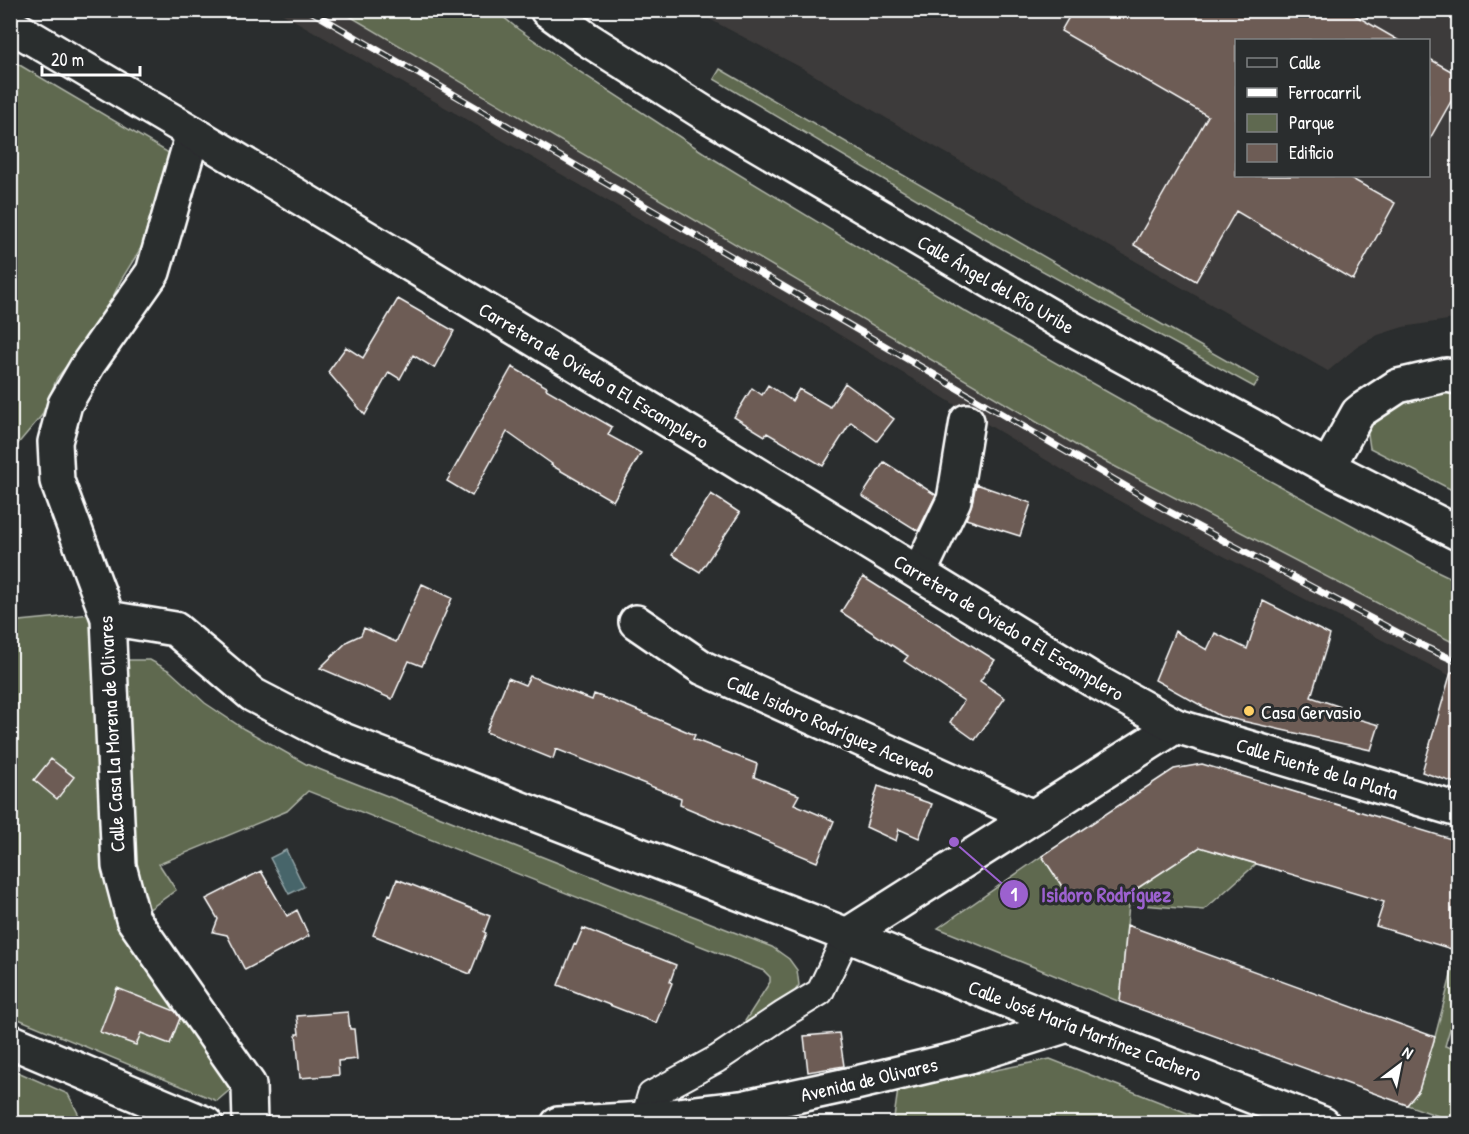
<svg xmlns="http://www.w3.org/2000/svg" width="1469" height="1134" viewBox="0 0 1469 1134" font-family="'Patrick Hand',sans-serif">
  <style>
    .built { fill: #3e3b3a; fill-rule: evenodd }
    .green { fill: #5f6950; stroke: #afb4a8; stroke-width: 1.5 }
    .water { fill: #47656b; stroke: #91a3a6; stroke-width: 1.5 }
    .building { fill: #6d5c55; stroke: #fff; stroke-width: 1.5 }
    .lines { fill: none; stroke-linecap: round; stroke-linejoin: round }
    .pedestrian-casing { stroke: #fff; stroke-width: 30 }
    .minor-casing { stroke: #fff; stroke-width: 38 }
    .secondary-casing { stroke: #fff; stroke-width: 38 }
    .pedestrian { stroke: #2a2d2e; stroke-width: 26 }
    .minor { stroke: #2a2d2e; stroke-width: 33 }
    .secondary { stroke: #2a2d2e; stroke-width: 33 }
    .rail-casing { stroke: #fff; stroke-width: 7 }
    .rail { stroke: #2a2d2e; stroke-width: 4.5; stroke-dasharray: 14; stroke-linecap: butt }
    .poi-dot { fill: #ffd166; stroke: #2a2d2e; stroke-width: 2 }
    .labels { text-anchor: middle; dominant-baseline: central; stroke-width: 6; stroke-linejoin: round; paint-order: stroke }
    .street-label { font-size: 20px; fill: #fff; stroke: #2a2d2e }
    .poi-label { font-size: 20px; fill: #fff; stroke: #2a2d2e; text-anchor: start }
    .leader { fill: none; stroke: #9c61cf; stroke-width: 2 }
    .callout-dot { fill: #9c61cf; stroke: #2a2d2e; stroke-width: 2 }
    .mark-label { font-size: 18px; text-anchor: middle; font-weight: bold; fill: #fff }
    .callout-label { font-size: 21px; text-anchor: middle; font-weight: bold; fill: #9c61cf; stroke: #2a2d2e; stroke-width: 6; stroke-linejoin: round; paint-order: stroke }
  </style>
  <rect width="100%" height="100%" fill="#2a2d2e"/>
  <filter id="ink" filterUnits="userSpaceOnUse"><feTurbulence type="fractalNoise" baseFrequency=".0167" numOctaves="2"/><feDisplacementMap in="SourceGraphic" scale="12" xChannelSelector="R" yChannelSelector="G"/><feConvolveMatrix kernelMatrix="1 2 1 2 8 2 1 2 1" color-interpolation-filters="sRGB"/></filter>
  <g filter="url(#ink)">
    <path class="built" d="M697,10L1458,11V307L1454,319L1403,327L1378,335L1357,347L1328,371L918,137L804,69L696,12ZM1236,40H1428V176H1236Z
      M278,11H341L1089,453L1458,645V680L1076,478L825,326Z"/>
    <path class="green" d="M341,11H496L518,29L580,72L712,158L966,312L1148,415L1435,570L1458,581V645L1089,453Z
      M11,60L169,153L141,248L121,280L100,324L57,378L42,415L16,446L11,478Z
      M720,69L1124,303L1259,379L1254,387L981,237L714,79Z
      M1443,393L1458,394V493L1370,448L1367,427C1392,404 1409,397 1443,393Z
      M91,614L94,623L107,855L232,1088L217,1101L11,1016L10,622Z
      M122,660H150L170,671L205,703L244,729L306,764L772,947L789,959L797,970L799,985L787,1003L731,1043L770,982V977L764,971L308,791L287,811L159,864L176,890L148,910L137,882L132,841Z
      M1200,847L1256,864L1204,910L1129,904L1120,1002L938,928L1042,856L1071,900L1115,903Z
      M1455,960L1458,961V1015H1454L1445,1046L1458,1050V1123L1407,1105L1419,1090L1435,1037Z
      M1050,1059L1213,1123L893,1124L898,1090Z
      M11,1069L68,1094L83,1123H11Z"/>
    <path class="water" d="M286,850L304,887L289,894L270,858Z"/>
    <path class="building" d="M1073,10H1346L1398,40H1236V176H1347L1395,203L1353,280L1236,211L1196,281L1134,245L1208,116L1061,31Z
      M1428,58L1458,75V89L1428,142Z
      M398,299L454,331L434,368L413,355L400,379L389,372L365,415L328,372L346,347L363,358Z
      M512,367L547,387L546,389L612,427L608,435L641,453L613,501L551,465L552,464L507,432L472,496L447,481Z
      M845,383L894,419L877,441L851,422L823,466L767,433L765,436L734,417L752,388L762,395L768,385L792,401L799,389L830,407Z
      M884,462L936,495L918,531L862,496Z
      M976,484L1031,503L1020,536L966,519L972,503Z
      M711,494L740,513L700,572L672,555Z
      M863,577L995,660L980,681L1005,698L975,740L950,722L964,701L904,661L908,656L841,612Z
      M422,584L452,598L422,666L409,661L392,699L320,668L348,641L361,635L364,628L396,642Z
      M1263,601L1330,635L1311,697L1341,707L1340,714L1379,725L1371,750L1220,716L1155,680L1175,631L1207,650L1215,633L1247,649Z
      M1451,672L1458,673V784L1422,772Z
      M530,676L592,700L594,694L629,707L695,735L693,739L757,764L754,777L799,795L794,804L834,821L817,862L680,805L681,798L556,749L553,759L486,732L508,678L525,685Z
      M51,759L74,777L57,799L34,780Z
      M1202,764L1458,841V951L1376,926L1384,902L1200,847L1115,903L1071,900L1042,856L1174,769Z
      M878,786L932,804L919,838L899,829L896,841L866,827Z
      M261,871L287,916L297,910L309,936L245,970L227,935L213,932L218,919L206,899Z
      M397,879L490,916L484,932L486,933L470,974L373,935L389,894L391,895Z
      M1127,925L1435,1037L1419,1090L1407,1105L1120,1002Z
      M583,928L676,965L670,982L672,983L656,1023L558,985L574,944L576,945Z
      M117,988L175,1011L180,1018L170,1044L141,1033L136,1045L100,1032Z
      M348,1012L350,1029H354L357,1059L338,1061L339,1075L300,1078L296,1034H299L297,1016Z
      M839,1033L844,1066L808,1072L804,1036Z"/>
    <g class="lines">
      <g class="pedestrian-casing">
        <path id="pedestrian" d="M644,1119L651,1095L717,1059L784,1014L820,992L847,935"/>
      </g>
      <g class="minor-casing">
        <path id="minor" d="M547,10L587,39L704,113L1064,324L1328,467L1458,533
          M193,133L153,272L89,363L65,404L55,442L57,481L108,618L119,866L133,919L249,1085L250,1124
          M1328,467L1358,413L1363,409L1398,386L1446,375L1458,377
          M919,573L954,500L967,421
          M108,618L175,629L253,695L330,735L847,935L1068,1025L1323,1124
          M636,622L703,668L1033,817
          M847,935L1176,726
          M10,1041L206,1124
          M558,1124L644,1119L741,1108L856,1083L970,1056L1068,1025"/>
      </g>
      <g class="secondary-casing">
        <path id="secondary" d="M10,25L193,133L698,438L1093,680L1176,726L1458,810"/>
      </g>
      <use href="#pedestrian" class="pedestrian"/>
      <use href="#minor" class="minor"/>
      <use href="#secondary" class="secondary"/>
      <g class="rail-casing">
        <path id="rail" d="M309,10L1168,511L1427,648L1458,662"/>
      </g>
      <use href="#rail" class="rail"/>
    </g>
  </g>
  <circle class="poi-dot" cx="1249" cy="711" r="6"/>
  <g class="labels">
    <g class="street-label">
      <text transform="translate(996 284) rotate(30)">Calle Ángel del Río Uribe</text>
      <text transform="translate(594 375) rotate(31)">Carretera de Oviedo a El Escamplero</text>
      <text transform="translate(1009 627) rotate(31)">Carretera de Oviedo a El Escamplero</text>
      <text transform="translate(831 726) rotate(24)">Calle Isidoro Rodríguez Acevedo</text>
      <text transform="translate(111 734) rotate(-93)">Calle Casa La Morena de Olivares</text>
      <text transform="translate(1317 768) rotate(17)">Calle Fuente de la Plata</text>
      <text transform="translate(1085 1030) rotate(21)">Calle José María Martínez Cachero</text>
      <text transform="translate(869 1079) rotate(-13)">Avenida de Olivares</text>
    </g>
    <g class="poi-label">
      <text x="1261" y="711">Casa Gervasio</text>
    </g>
  </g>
  <path class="leader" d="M954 842L1014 894"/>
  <g class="callout-dot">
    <circle cx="954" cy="842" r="6"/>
    <circle cx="1014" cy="894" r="15"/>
  </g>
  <g class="mark-label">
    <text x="1014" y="901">1</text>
  </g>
  <g class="callout-label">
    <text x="1106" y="902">Isidoro Rodríguez</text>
  </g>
  <rect width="1469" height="1134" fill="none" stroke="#2a2d2e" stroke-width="36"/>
  <rect x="18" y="18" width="1433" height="1098" fill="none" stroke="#fff" stroke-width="2" filter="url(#ink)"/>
  <rect x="1235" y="39" width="195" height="138" fill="#2a2d2e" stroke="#7f8182" stroke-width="1.5"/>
  <rect x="1247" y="58" width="30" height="9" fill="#2a2d2e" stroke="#7f8182" stroke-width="1.5"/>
  <text x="1289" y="69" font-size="18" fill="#ffffff">Calle</text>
  <rect x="1247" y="88" width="30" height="9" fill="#ffffff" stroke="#7f8182" stroke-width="1.5"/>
  <text x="1289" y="99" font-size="18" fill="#ffffff">Ferrocarril</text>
  <rect x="1247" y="114" width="30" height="18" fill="#5f6950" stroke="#7f8182" stroke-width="1.5"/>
  <text x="1289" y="129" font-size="18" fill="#ffffff">Parque</text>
  <rect x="1247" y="144" width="30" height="18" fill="#6d5c55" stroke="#7f8182" stroke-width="1.5"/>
  <text x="1289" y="159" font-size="18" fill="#ffffff">Edificio</text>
  <g transform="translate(1400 1065) rotate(32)" stroke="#2a2d2e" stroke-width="4.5" paint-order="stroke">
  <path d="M0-4.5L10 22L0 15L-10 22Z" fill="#ffffff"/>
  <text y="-9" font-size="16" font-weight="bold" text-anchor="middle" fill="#ffffff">N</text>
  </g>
  <path d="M42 66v9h98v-9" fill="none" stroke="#ffffff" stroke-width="3"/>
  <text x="51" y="66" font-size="18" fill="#ffffff" stroke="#2a2d2e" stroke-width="4.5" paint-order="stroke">20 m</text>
</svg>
